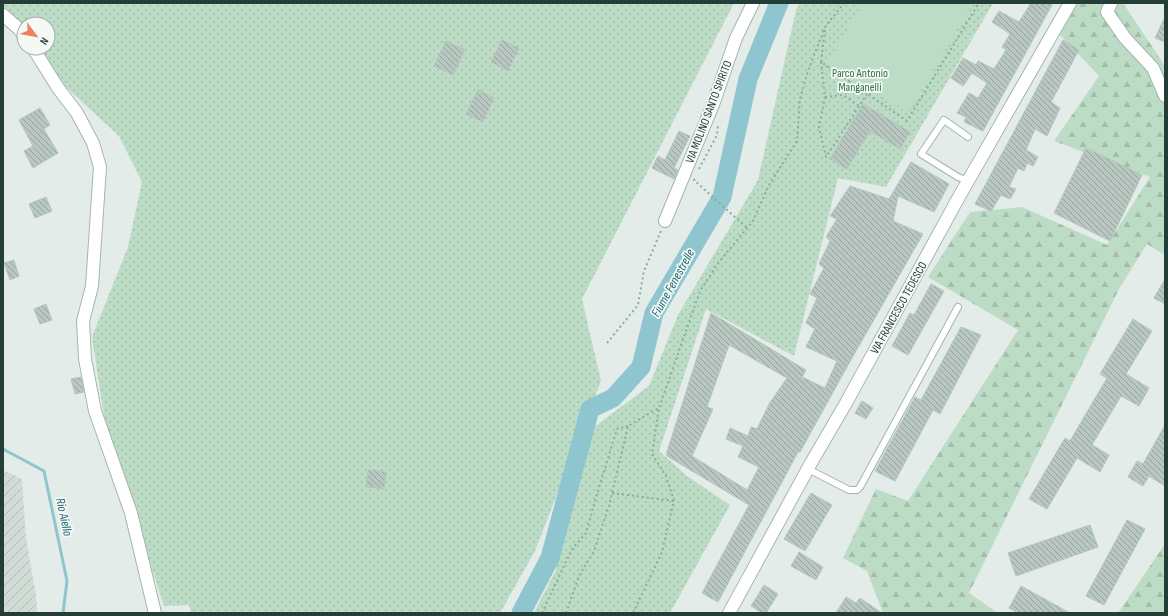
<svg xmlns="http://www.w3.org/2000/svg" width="1168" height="616" viewBox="0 0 1168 616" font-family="'Sofia Sans Condensed',sans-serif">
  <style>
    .industrial { fill: url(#industrial-furrows) }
    .green { fill: url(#green-dots) }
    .forest { fill: url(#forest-firs) }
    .pitch { fill: #bddcc5 }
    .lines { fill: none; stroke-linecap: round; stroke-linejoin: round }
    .stream { stroke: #8ec5ce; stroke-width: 3 }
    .river { stroke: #8ec5ce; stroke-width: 19 }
    .building { fill: url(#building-back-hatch); stroke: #b6c5bf; fill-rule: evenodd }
    .service-casing { stroke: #a6b4af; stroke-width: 8 }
    .minor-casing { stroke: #a6b4af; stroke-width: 14 }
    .tertiary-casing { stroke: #a6b4af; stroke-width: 14 }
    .path { stroke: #85aea1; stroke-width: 2; stroke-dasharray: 2 3; stroke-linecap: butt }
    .service { stroke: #fff; stroke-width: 6 }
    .minor { stroke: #fff; stroke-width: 12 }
    .tertiary { stroke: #fff; stroke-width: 12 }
    .labels { text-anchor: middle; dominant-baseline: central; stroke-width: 3.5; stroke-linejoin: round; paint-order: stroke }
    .park-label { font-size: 12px; fill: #307149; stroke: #f4f9f6 }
    .street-label { font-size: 12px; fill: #243d36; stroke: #f4f9f6 }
    .water-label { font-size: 13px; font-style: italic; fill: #216875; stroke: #f4f9f6 }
  </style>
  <defs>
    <pattern id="industrial-furrows" width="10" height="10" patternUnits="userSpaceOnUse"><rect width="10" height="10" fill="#d1dcd7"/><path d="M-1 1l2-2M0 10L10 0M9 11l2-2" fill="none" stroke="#b3beb9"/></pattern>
    <pattern id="green-dots" width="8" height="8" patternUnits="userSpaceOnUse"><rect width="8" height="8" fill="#bddcc5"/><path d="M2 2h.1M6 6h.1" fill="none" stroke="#a2beaa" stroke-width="1.8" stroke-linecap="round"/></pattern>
    <pattern id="forest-firs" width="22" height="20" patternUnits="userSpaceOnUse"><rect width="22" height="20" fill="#bddcc5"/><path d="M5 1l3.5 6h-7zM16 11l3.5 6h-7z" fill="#a2beaa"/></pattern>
    <pattern id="building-back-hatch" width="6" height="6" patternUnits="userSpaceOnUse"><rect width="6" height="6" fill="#b9c7c1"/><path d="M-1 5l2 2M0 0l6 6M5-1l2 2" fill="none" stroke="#96a39e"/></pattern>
  </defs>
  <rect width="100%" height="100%" fill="#e3ece8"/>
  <path class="industrial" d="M3,470L22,479L26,538L36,596L37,610L36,613H3Z"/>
  <path class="green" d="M3,3H734L582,299L601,381L535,551L500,613H191L189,605L164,606L106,429L92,337L128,247L142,182L119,136L66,87L38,48H48V24H24V29L15,17L3,11Z
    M800,3H993L886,187L838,178L794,356L706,309L659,451L687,476L730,505L670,613H534L555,572L594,427L649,386L678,315L758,180L796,10Z"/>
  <path class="forest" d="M1078,3H1123L1165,66V255L1147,244L1119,289L969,593L998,613H883L867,571L843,558L876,489L908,501L1018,330L928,277L970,212L1022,207L1107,245L1150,177L1054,141L1099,76L1060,35Z
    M1165,544V613H1118Z"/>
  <path class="pitch" d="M863,3H973L908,112L827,63Z"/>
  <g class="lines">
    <path class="stream" d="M3,449L44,471L67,581L63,613"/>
    <path class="river" d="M521,613L550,558L590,409L613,398L641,367L654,313L722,197L748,79L779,3"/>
  </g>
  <path class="building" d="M1031,3H1053L983,131L964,122L966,117L957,113L969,93L978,98L987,83L972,73L963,86L951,78L963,58L976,65L978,61L994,69L1006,50L1002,47L1010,34L992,22L999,11L1019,22Z
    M1165,17V42L1155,38Z
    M502,40L519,48L508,71L491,62Z
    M1063,40L1079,50L1051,102L1060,108L1047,136L1035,129L1026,150L1038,157L1033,166L1027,163L1024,171L1018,168L1009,187L1016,189L1010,199L1001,195L991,211L975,204Z
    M446,41L465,50L453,75L434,66Z
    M478,90L494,98L483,122L466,114Z
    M863,104L910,132L900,149L870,131L847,169L830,159Z
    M40,108L50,125L44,129L58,153L33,168L24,151L33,146L19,120Z
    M679,131L690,136L674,168L678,170L674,179L652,168L658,156L665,160Z
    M1086,148L1142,175L1110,241L1054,213Z
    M911,162L949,184L934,212L898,196L893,221L923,234L848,365L800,452H798L718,602L702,593L749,505L667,456V452L711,313L806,370L802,377L825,388L837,361L806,347L815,329L806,323L817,298L810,294L824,268L819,264L830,241L826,237L837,219L830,216L850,186L889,199ZM729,345L787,378L769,404L757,429L751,427L748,436L730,428L726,439L743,446L738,457L759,467L747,490L692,456L713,409L707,407Z
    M46,197L52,211L35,218L29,204Z
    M14,260L19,276L10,280L4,263Z
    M1165,279V304L1154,298Z
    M931,284L944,291L908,355L892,346L910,313L914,315Z
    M46,304L52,320L40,324L34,309Z
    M1133,319L1152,331L1126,374L1149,388L1139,406L1121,396L1092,445L1109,455L1100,472L1077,458L1047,509L1029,499L1065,438L1070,441L1107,378L1100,374Z
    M961,327L981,335L940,414L933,410L895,481L875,471L915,397L921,400Z
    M81,377L84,392L75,394L71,379Z
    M862,401L873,408L866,419L855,413Z
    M1165,425V486L1149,476L1143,486L1128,477L1137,461L1143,464Z
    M368,470L386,472L384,489L366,487Z
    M811,493L832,505L805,551L784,539Z
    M1127,520L1145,529L1104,605L1086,596Z
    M1090,525L1098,547L1016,576L1008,553Z
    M799,552L823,567L816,580L791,566Z
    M764,585L778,594L766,613H762L751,606Z
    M1021,586L1070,613H1018L1009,608Z
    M846,597L856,603L860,598L882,613H836Z"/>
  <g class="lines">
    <g class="service-casing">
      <path id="service" d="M968,181L958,177L921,154L944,120L968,137
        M808,469L849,490H857L860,487L958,307"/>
    </g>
    <g class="minor-casing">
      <path id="minor" d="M1111,3L1107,12L1125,38L1153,68L1165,96
        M3,15L19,29L24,36
        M33,48L58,88L77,113L93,143L100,167L92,286L83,321L85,359L95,411L131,513L155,613
        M665,221L714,102L736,38L753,3"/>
    </g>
    <g class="tertiary-casing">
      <path id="tertiary" d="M729,613L811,463L846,403L960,195L1070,3"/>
    </g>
    <path class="path" d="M825,30L821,62L907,121L979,3
      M821,62L825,97L819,127L826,157L867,94
      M825,97L843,95L859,106
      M699,169L717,135L718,124
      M695,179L694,180L747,228
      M607,343L638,305L644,271L661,231
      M612,493L674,501
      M542,613L572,549L586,533L594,504L617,429L628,426
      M566,613L579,576L594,551L609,506L628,426L659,408L700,291L719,262L753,221L769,185L797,141L800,99L808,71L825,27L844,3
      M633,613L662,552L674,501L666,476L652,454L659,408"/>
    <use href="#service" class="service"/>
    <use href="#minor" class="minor"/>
    <use href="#tertiary" class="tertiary"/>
  </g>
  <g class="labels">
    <g class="park-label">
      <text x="860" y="73">Parco Antonio<tspan x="860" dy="14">Manganelli</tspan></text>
    </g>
    <g class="street-label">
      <text transform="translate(709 112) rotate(-69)">VIA MOLINO SANTO SPIRITO</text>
      <text transform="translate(899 308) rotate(-61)">VIA FRANCESCO TEDESCO</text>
    </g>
    <g class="water-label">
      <text transform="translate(673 283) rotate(-61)">Fiume Fenestrelle</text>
      <text transform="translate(64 517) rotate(78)">Rio Aiello</text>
    </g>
  </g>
  <rect width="1168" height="616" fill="none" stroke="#243d36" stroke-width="8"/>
  <g transform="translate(36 36) rotate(122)"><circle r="19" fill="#f4f9f6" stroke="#a1aea9"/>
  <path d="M0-3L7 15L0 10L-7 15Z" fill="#ea8363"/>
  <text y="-6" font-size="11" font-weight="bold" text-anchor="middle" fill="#243d36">N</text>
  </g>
</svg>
